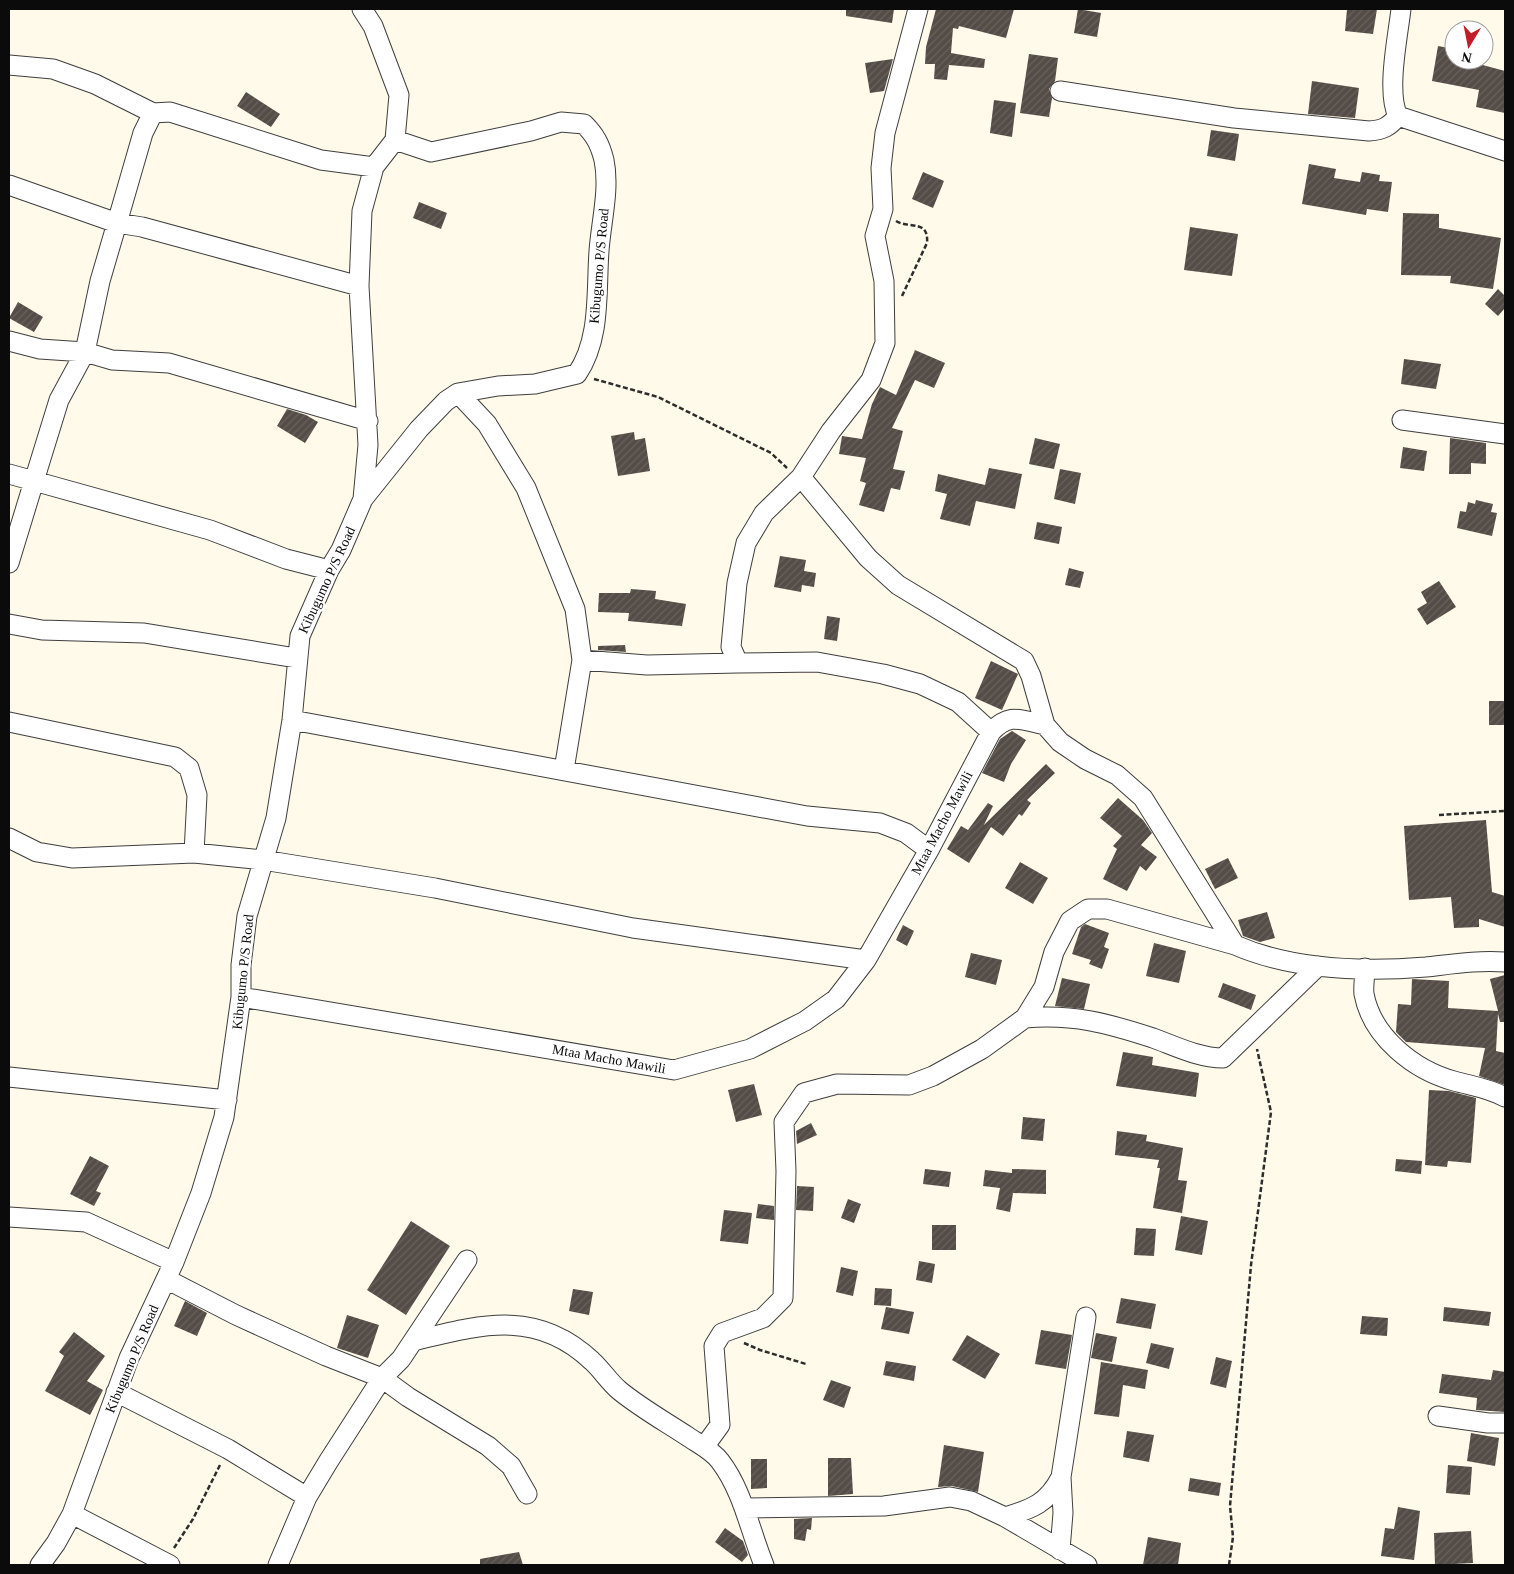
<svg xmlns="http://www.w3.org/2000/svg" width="1514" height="1574" viewBox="0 0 1514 1574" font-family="Georgia,serif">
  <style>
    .building { fill: url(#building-hatch) }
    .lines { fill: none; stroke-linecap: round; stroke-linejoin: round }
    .street-casing { stroke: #3e3e3e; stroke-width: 21 }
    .path { stroke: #2d2d2d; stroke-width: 2.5; stroke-dasharray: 5 2.5; stroke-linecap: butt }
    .street { stroke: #fff; stroke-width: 19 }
    .labels { text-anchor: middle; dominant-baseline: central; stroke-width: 5; stroke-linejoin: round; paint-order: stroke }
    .street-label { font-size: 14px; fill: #0b0b0b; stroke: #fff }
  </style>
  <defs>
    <pattern id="building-hatch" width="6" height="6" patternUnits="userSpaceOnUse" patternTransform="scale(1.25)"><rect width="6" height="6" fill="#544c47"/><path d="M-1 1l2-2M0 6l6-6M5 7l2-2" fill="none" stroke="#68615d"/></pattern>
  </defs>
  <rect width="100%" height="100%" fill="#fffae9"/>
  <path class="building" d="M846,9H894L892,23L846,16Z
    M936,9H1014L1006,38L959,26L958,29L953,28L951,53L985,59L984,68L949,65L947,80L934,79L935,64H925L926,47Z
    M1078,9L1101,13L1097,37L1074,33Z
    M1347,9H1377L1373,34L1345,31Z
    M1438,46L1454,49V60H1464L1505,71V113L1476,107L1479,90L1432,81Z
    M1029,54L1058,58L1055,81L1049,89L1052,98L1049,117L1020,113Z
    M893,59L884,91L870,93L865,63Z
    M1312,81L1359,88L1355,118L1308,114Z
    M246,92L280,114L271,127L237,106Z
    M994,100L1016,103L1012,137L990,133Z
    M1211,130L1239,134L1235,161L1207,156Z
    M1309,164L1336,169L1334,178L1360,182L1362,172L1380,175L1379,181L1392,182L1388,212L1367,209L1366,215L1302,204Z
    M923,172L944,181L933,208L912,199Z
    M419,202L447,213L441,229L413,218Z
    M1403,213L1439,214V228L1501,238L1493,289L1450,283L1451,276L1401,275Z
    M1190,227L1238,234L1232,276L1184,270Z
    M1498,289L1505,296V308L1498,316L1485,304Z
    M18,302L43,317L34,332L9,318Z
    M915,350L945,363L934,388L915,380L892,428L903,431L893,469L905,471L900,490L891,488L884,512L859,505L866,483L860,481L866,458L839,454L842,436L862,439L872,404L880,387L896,395Z
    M1404,359L1441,364L1436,389L1401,384Z
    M287,409L306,415L318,422L305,443L277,426Z
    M634,432L635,440L645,438L650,471L618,476L611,436Z
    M1035,438L1060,444L1054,469L1029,464Z
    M1450,438L1486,443V464L1471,463V474H1449Z
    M1403,447L1427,451L1424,471L1400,468Z
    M989,468L1022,474L1015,509L976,501L970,526L940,519L947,494L935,491L938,474L985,485Z
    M1060,469L1081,473L1075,504L1054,499Z
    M1476,500L1493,504L1491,512L1497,513L1492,536L1457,528L1460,511L1466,512L1468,502L1475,504Z
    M1037,522L1062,527L1059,544L1034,539Z
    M780,556L806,560L804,571L816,573L814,587L802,585L801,592L774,587Z
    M1069,568L1084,572L1080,588L1065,585Z
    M1439,581L1456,607L1427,625L1417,609L1427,603L1421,592Z
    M631,589L656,591L655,599L686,604L682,626L628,621L629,613L598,612L599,593H630Z
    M827,616L840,618L837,641L824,639Z
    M625,645L626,652L598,650V646Z
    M991,661L1018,674L1002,710L975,698Z
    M1489,701H1505V725H1489Z
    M1012,731L1026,740L1011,764L1004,782L982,773L1000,739Z
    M1046,764L1055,773L1027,800L1031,803L1022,816L1019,814L1003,836L991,827L969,863L947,849L961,826L968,830L988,803L993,806L984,825Z
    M1118,798L1143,820L1152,833L1141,845L1157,857L1146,871L1140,866L1127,891L1103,879L1117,849L1113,846L1122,836L1100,818Z
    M1486,820L1492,892L1505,896V927L1479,919V927L1454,928L1451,897L1409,900L1404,826Z
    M1228,858L1238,878L1215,889L1205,869Z
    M1020,862L1048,878L1033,904L1005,888Z
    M1267,912L1275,938L1260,942L1243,936L1238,920Z
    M1085,924L1109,933L1104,947L1109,949L1102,969L1089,964L1091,960L1072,954L1081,927Z
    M903,925L914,931L907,946L896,940Z
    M1154,943L1186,951L1179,983L1146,976Z
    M971,953L1002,960L996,985L965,977Z
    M1505,975V1022H1500L1498,1014L1496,1051L1505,1053V1085L1479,1076L1485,1048L1406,1042L1396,1032L1398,1004L1411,1005L1412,979L1449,981L1448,1008L1498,1011L1490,979Z
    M1062,978L1090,984L1084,1009L1055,1006Z
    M1223,983L1256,995L1251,1010L1218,997Z
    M1123,1052L1153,1057L1152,1065L1199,1073L1196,1097L1116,1086Z
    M754,1084L762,1115L736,1122L728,1090Z
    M1429,1090L1449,1091L1476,1098L1471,1163L1448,1161L1447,1167L1425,1165Z
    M1023,1117L1045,1119L1043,1141L1021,1139Z
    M811,1123L817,1135L797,1144L796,1131Z
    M1117,1131L1147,1135L1146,1141L1183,1148L1178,1180L1187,1181L1182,1213L1153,1208L1160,1168H1157L1159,1160L1115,1155Z
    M90,1156L109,1166L96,1191L101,1193L94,1206L70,1194Z
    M1396,1159L1422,1161L1421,1174L1395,1171Z
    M925,1169L951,1172L949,1187L923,1184Z
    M1012,1169L1046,1170V1194L1013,1193L1010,1212L996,1209L1000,1188L983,1186L985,1170L1012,1173Z
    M797,1186L814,1187L813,1211L796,1210Z
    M848,1199L861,1204L854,1223L841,1218Z
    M758,1204L774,1206V1220L756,1218Z
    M724,1210L752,1213L748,1244L720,1241Z
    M1181,1216L1208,1221L1202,1255L1175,1250Z
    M411,1221L450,1246L406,1315L367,1290Z
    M932,1225H956V1250H932Z
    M1136,1228L1156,1229L1154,1256L1134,1255Z
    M919,1261L935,1264L932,1283L916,1280Z
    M841,1267L858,1271L853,1296L836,1292Z
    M875,1288L892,1289L891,1306L874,1305Z
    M573,1289L593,1292L589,1315L569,1311Z
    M1121,1298L1156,1304L1151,1329L1116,1323Z
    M185,1301L207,1313L197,1336L174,1326Z
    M886,1307L914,1312L909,1334L881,1329Z
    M1444,1307L1491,1312L1489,1326L1443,1321Z
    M347,1315L379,1325L368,1358L337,1348Z
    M1362,1316L1388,1318L1387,1336L1360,1334Z
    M1041,1330L1072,1335L1066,1369L1035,1364Z
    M74,1332L105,1356L87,1381L103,1390L90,1415L45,1391L64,1356L59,1352Z
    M1096,1333L1117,1337L1112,1362L1091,1358Z
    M967,1335L1000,1354L985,1379L952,1360Z
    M1151,1343L1174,1348L1169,1369L1146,1363Z
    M1216,1357L1232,1361L1226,1388L1210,1384Z
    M886,1361L916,1366L914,1381L883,1375Z
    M1101,1362L1148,1370L1145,1389L1123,1385L1119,1417L1094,1414Z
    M1493,1370L1505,1372V1412L1476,1410L1477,1398L1439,1393L1442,1374L1491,1380Z
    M831,1380L851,1387L844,1408L823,1400Z
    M1127,1431L1154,1435L1149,1462L1123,1457Z
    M1471,1433L1499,1438L1495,1466L1467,1461Z
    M944,1445L984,1452L978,1492L952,1486L938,1487Z
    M828,1458H851L853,1494L828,1496Z
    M751,1459H767V1488L751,1489Z
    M1448,1465L1472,1467L1470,1495L1446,1493Z
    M1190,1478L1221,1483L1219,1496L1188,1491Z
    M1398,1507L1420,1511L1414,1560L1381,1556L1385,1528L1394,1529Z
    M812,1518L811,1530L807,1529L805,1541L794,1539V1519Z
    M725,1528L743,1541L748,1555L742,1562L715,1542Z
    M1471,1531L1473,1563L1435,1565L1434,1533Z
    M1148,1537L1181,1543L1178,1565H1143Z
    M519,1552L523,1565H480V1559Z"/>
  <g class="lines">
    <g class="street-casing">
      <path id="street" d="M918,9L885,133L881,168L883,209L875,236L884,281L885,343L871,380L831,431L801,477L764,513L746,543L737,583L731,647L738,663L817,662L883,674L920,684L958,702L991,732
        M1401,9C1398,36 1386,92 1398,116L1505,151
        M9,65L53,69L95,84L153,113
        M1060,91L1234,118L1369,131C1383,130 1389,127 1398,116
        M9,185L117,223L143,133L153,113L170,112L321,160L374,167
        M9,341L40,349L85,352L100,281L117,223L142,227L359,286
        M458,393L487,424L526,488L575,609L582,660L564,770
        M1402,420L1505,434
        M9,474L34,481L9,563
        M801,477L868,558L898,585L1024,661L1031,676L1045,725L1060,742L1085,759L1117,775L1143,798L1235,945C1292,970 1364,972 1426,967C1453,964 1478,960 1505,962
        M363,499L368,445L359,286L362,211L374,167L395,140
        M329,570L286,559L210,530L34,481L59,400L85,352L112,360L169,363L368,421
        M9,624L42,630L144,633L296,658
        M582,660L647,665L738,663
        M292,720L807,816L880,823L906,833L929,850
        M9,722L175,757L189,768L197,795L194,853
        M9,838L37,852L72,858L194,853L263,860L435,888L633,928L866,960
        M1365,968C1365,976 1363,986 1364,994C1372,1037 1414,1070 1454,1081C1472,1086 1488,1088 1505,1097
        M241,997L674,1070L750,1049L805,1021L836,999L866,960L929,850L991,732C1010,712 1020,720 1045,725
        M1025,1018C1074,1014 1107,1023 1153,1038C1175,1046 1199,1058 1223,1058L1318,966
        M9,1077L227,1100
        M9,1217L86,1222L174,1262
        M166,1279L236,1315L326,1356L382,1378L408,1397L488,1446L511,1466L527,1494
        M413,1341C480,1325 536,1308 592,1361C602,1370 609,1382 620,1391C641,1408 664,1421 687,1436C697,1443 712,1450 720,1461C743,1491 750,1531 764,1565
        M116,1392L228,1449L307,1497
        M1438,1416L1488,1423H1505
        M704,1447L720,1425L714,1346L722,1333L763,1318L783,1298L786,1171L784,1122L804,1093L837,1084L909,1085L933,1076L982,1049L1025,1018L1044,987L1054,952L1070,921L1088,909H1107L1235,945
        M744,1508L884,1506L950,1497L971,1501L1005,1517L1087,1565
        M72,1514L170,1565
        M1005,1517C1032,1509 1048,1503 1061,1477L1086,1317
        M1060,1550L1063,1513L1061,1477
        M40,1565L56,1543L72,1514L129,1358L174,1262L201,1193L224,1117L241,997V965L247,916L276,818L292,720L300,636L329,570L341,550L363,499L419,429L446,401L458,393L498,386L535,384L577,374C601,339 596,292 599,251C601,222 610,189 604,160C600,144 595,135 584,124L561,122L531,131L431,152L395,140L399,95L373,26L362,9
        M278,1565L307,1497L328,1462L382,1378L401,1359L467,1260"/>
    </g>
    <path class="path" d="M896,221C909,229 929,219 927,243L902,296
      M594,379L658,397L771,453L787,468
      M1439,815L1505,811
      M744,1343L760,1350L806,1364
      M174,1548L193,1519L221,1463
      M1229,1565L1233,1537L1230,1506L1251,1265L1271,1112L1257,1049"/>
    <use href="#street" class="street"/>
  </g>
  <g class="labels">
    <g class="street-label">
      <text transform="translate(599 266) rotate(-85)">Kibugumo P/S Road</text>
      <text transform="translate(327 580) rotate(-65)">Kibugumo P/S Road</text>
      <text transform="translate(942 823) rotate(-62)">Mtaa Macho Mawili</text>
      <text transform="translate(243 972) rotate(-84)">Kibugumo P/S Road</text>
      <text transform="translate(609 1059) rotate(10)">Mtaa Macho Mawili</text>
      <text transform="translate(132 1359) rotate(-67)">Kibugumo P/S Road</text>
    </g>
  </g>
  <rect width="1514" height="1574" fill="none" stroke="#0b0b0b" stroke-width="20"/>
  <g transform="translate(1469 45) rotate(190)"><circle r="24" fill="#ffffff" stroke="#9d9d9d"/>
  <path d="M0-4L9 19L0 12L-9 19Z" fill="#c21c29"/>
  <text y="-8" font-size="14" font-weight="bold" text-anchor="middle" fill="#0b0b0b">N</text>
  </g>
</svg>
